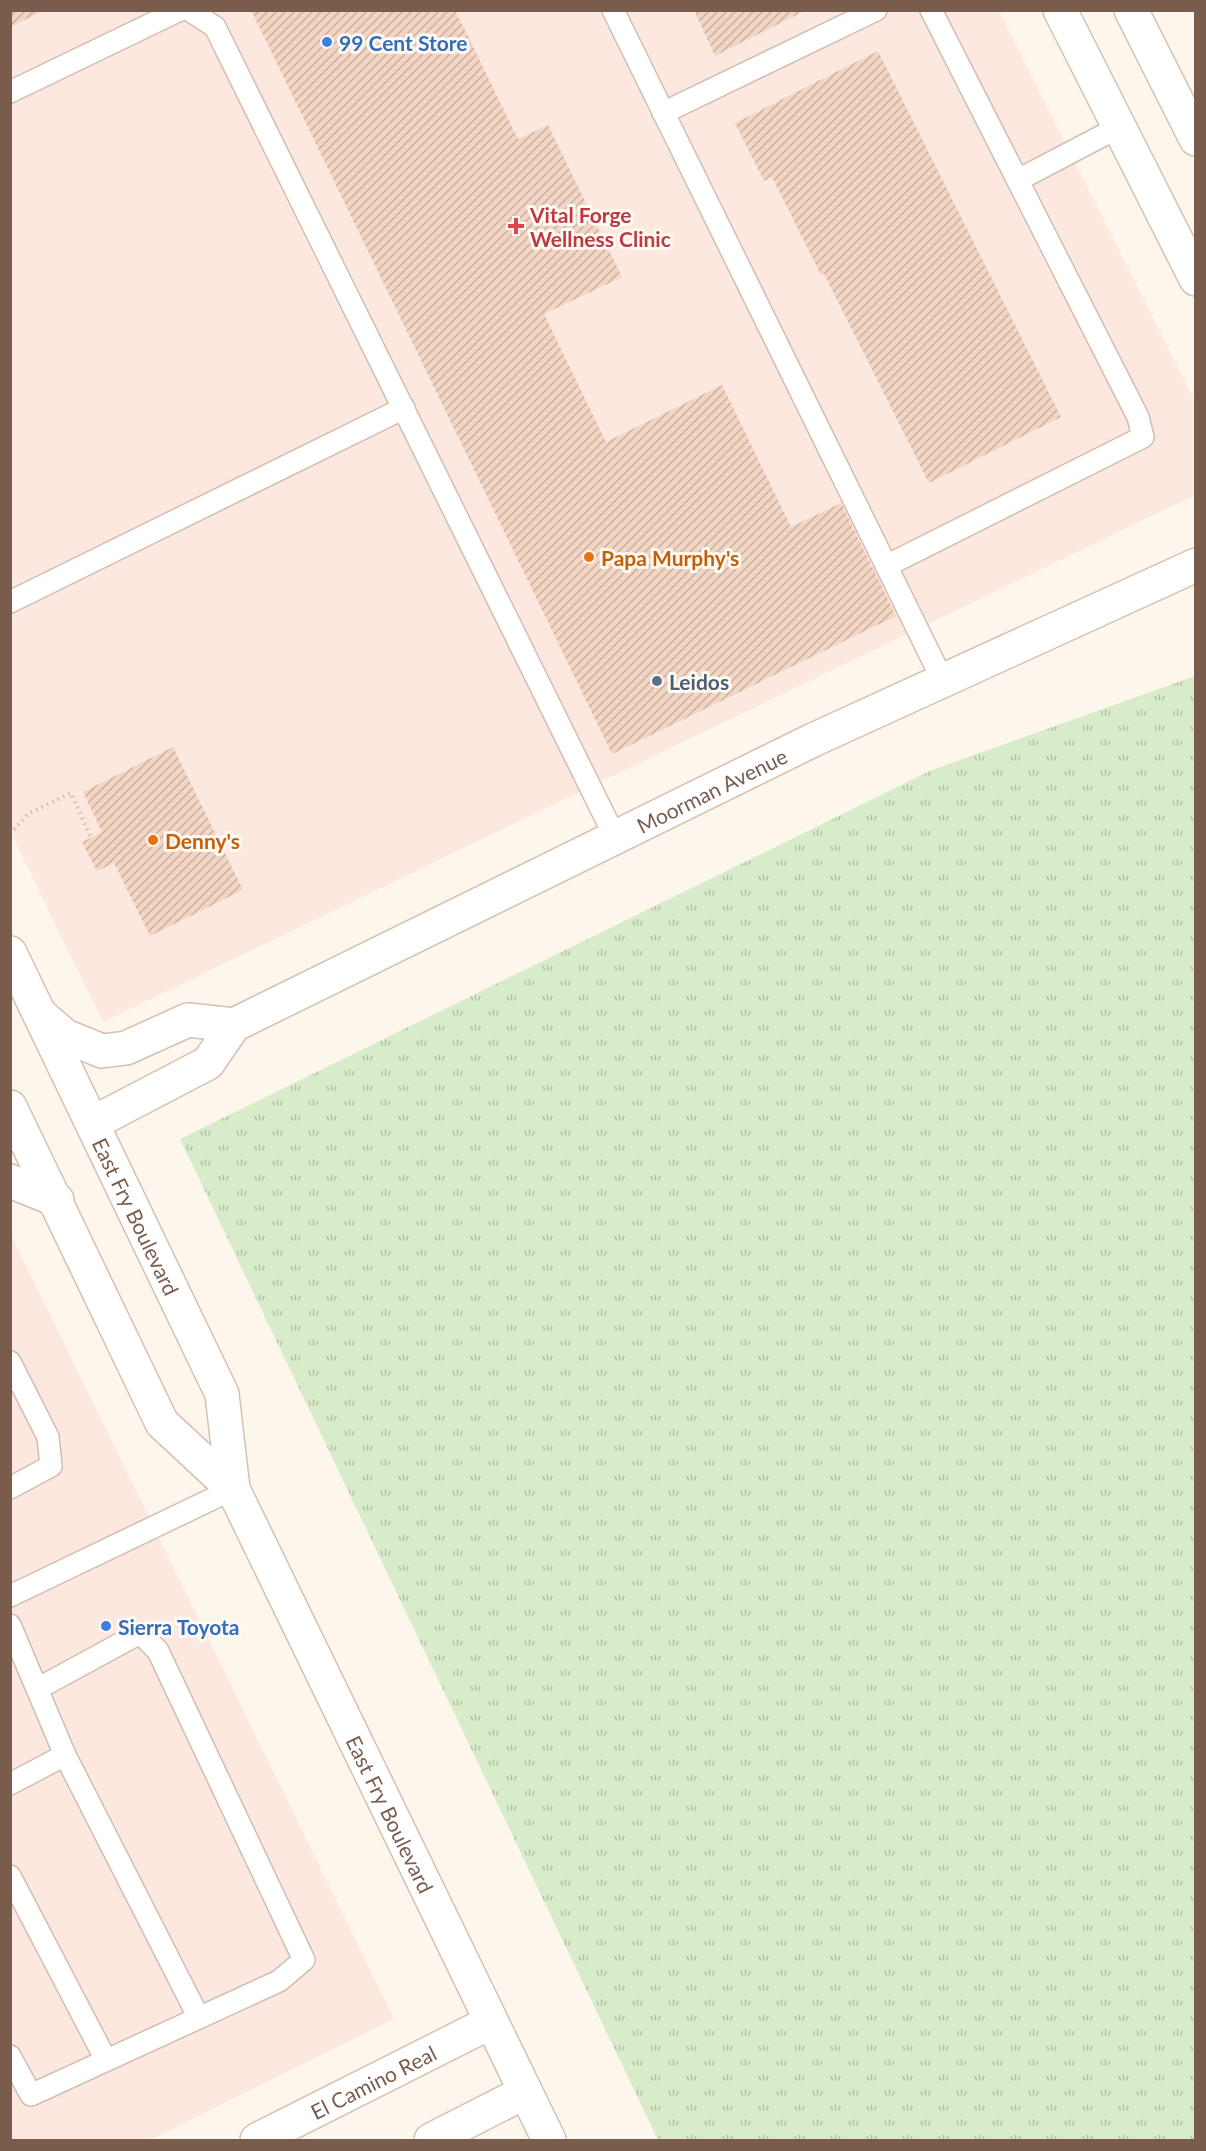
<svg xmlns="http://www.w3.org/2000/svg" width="1206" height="2151" viewBox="0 0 1206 2151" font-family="Lato,sans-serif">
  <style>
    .commercial { fill: #fde8e0 }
    .grass { fill: url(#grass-tufts) }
    .building { fill: url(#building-hatch) }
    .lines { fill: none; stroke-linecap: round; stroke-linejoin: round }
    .lane-casing { stroke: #d1beb0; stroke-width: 24 }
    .street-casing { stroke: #d1beb0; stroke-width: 36 }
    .secondary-casing { stroke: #d6c0b0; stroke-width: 36 }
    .path { stroke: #d9b8a5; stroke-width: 4; stroke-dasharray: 1.5 4.5; stroke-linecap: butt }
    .lane { stroke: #fff; stroke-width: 21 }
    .street { stroke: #fff; stroke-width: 33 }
    .secondary { stroke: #fff; stroke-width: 33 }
    .shop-dot { fill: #3f7fe0; stroke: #fffaf3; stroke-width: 2 }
    .health-dot { fill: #e0444e; stroke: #fffaf3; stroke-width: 2 }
    .food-dot { fill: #e8710a; stroke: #fffaf3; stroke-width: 2 }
    .service-dot { fill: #5c6f8a; stroke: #fffaf3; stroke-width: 2 }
    .labels { text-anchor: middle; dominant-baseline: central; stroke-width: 6; stroke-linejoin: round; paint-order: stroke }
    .shop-label { font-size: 21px; font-weight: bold; fill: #366cbe; stroke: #fffaf3; text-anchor: start }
    .health-label { font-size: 21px; font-weight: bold; fill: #be3a42; stroke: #fffaf3; text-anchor: start }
    .food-label { font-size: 21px; font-weight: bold; fill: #c56008; stroke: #fffaf3; text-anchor: start }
    .service-label { font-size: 21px; font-weight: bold; fill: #4e5e75; stroke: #fffaf3; text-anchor: start }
    .street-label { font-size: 21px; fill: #7a5c4d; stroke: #fffaf3 }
  </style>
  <defs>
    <pattern id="grass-tufts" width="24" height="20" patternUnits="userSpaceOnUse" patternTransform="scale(1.5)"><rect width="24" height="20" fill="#d8ecc9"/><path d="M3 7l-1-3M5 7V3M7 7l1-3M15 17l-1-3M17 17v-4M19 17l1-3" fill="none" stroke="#b4c2a5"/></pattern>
    <pattern id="building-hatch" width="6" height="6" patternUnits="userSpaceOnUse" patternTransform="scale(1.5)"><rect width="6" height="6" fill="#f3d5c3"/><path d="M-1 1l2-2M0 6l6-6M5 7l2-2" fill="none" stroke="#cab0a1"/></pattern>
  </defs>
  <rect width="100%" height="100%" fill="#fdf6ec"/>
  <path class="commercial" d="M11,11H999L1195,402V495L103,1022L11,833Z
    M10,1233L394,2019L150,2140H11Z"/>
  <path class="grass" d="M1195,676V2140H658L180,1139L932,770Z"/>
  <path class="building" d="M10,10H45L10,27Z
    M251,10H455L518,139L548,125L622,277L544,314L606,442L722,385L791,527L841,503L896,616L612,754Z
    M694,10H806L715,56Z
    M878,51L1061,417L929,483L824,274L821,275L772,177L764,181L735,123Z
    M173,747L243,890L150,936L114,863L97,871L82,842L102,832L83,792Z"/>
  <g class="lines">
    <g class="lane-casing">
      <path id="lane" d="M189,10L215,27L615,837
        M613,10L943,681
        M10,92L180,10
        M663,113L876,10
        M1018,180L1119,127
        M886,566L1143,437L1138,417L931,10
        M10,602L404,408
        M10,1362L48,1437L51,1466L10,1488
        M10,1596L233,1489
        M10,1625L65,1755L10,1784
        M65,1755L199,2018
        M10,1876L106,2060
        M10,2056L31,2095L279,1981L304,1960L158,1651L140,1633L39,1688"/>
    </g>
    <g class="street-casing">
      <path id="street" d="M10,1181L57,1200"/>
    </g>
    <g class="secondary-casing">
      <g id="secondary">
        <path d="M1060,10L1196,279"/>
        <path d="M1131,10L1196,139"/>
        <path id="s1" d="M10,953L222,1394L233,1489L549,2140"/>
        <path d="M42,1016L65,1036L102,1051L126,1048L188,1020L234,1025"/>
        <path d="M10,1107L162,1423L233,1489"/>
        <path id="s2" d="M93,1123L208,1063L234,1025L813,740L1196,565"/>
        <path id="s3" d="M257,2140L491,2022"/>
        <path d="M431,2140L525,2092"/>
      </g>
    </g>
    <path class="path" d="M10,834L28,814L71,793L91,838"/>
    <use href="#lane" class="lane"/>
    <use href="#street" class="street"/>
    <use href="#secondary" class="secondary"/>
  </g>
  <g class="shop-dot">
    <circle cx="327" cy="42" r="6"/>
    <circle cx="106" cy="1626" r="6"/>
  </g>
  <path class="health-dot" d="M513 217h6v6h6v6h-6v6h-6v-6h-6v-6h6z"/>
  <g class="food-dot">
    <circle cx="589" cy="557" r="6"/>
    <circle cx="153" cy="840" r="6"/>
  </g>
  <circle class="service-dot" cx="657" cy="681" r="6"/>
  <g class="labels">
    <g class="shop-label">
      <text x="339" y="42">99 Cent Store</text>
      <text x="118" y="1626">Sierra Toyota</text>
    </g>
    <g class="health-label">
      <text x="530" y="214">Vital Forge<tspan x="530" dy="24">Wellness Clinic</tspan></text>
    </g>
    <g class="food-label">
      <text x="601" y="557">Papa Murphy's</text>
      <text x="165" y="840">Denny's</text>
    </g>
    <g class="service-label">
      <text x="669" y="681">Leidos</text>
    </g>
    <g class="street-label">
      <text stroke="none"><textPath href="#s2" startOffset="708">Moorman Avenue</textPath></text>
      <text stroke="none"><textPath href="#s1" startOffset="292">East Fry Boulevard</textPath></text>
      <text stroke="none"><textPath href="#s1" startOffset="946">East Fry Boulevard</textPath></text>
      <text stroke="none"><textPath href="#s3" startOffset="130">El Camino Real</textPath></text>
    </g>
  </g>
  <rect width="1206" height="2151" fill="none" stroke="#7a5c4d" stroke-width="24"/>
</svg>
